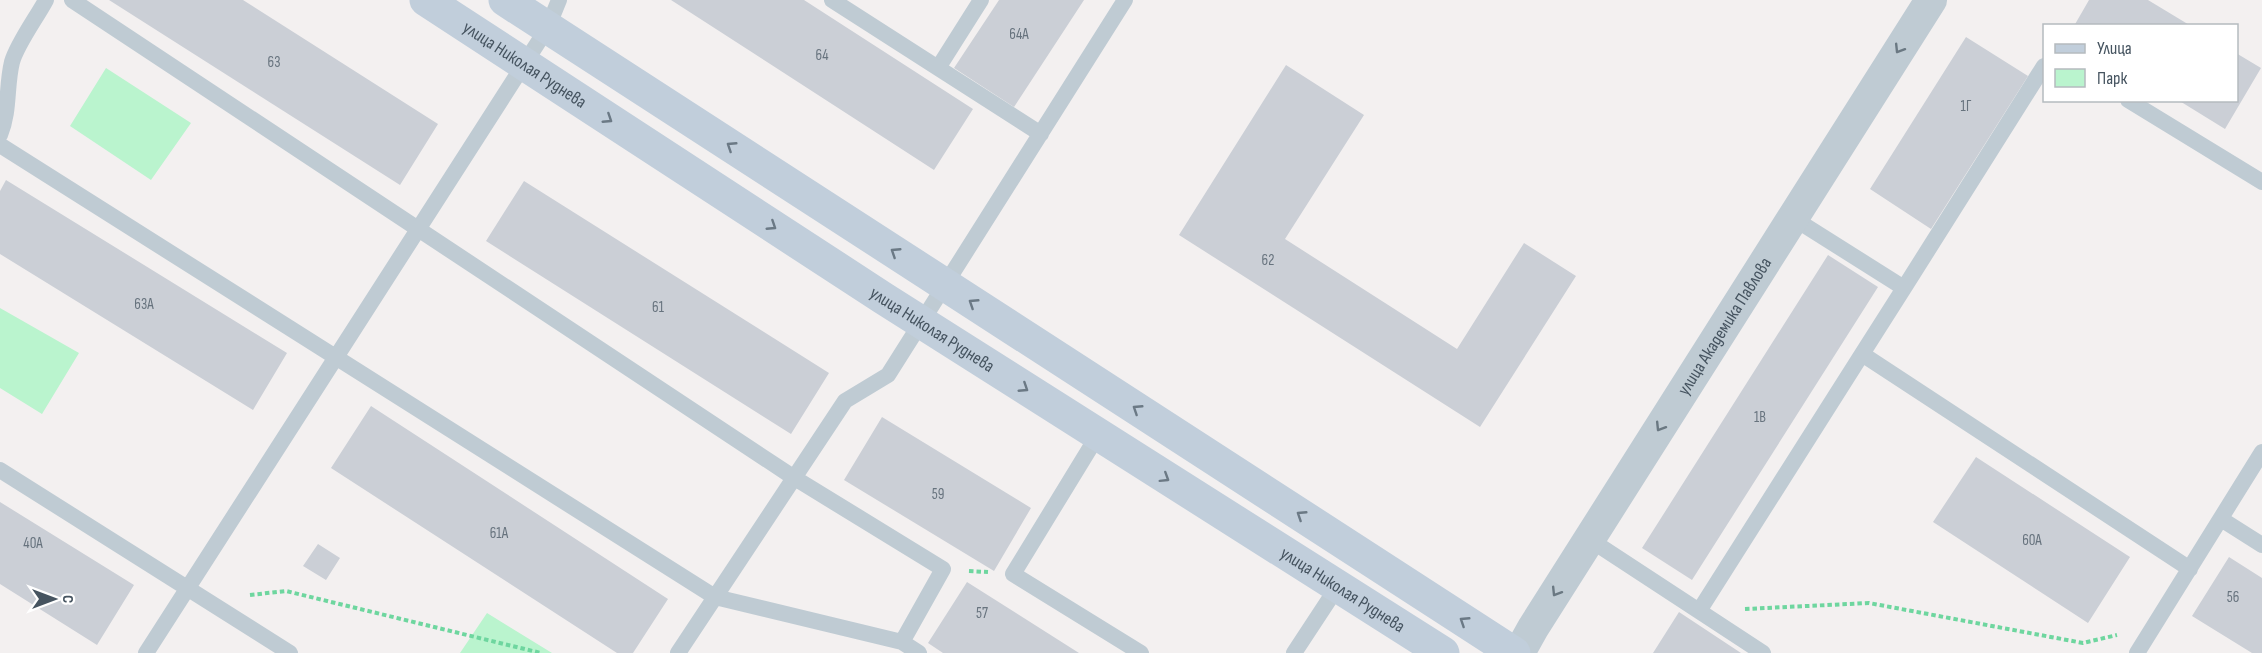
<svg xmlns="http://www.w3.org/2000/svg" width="2262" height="653" viewBox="0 0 2262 653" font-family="'Sofia Sans Condensed',sans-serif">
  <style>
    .green { fill: #baf4ce }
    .building { fill: #cbcfd6 }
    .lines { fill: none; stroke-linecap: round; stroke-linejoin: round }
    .path { stroke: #6ed69f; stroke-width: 4; stroke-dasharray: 4.5 3; stroke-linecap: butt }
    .lane { stroke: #bfcbd3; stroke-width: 16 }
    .street { stroke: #bfcbd3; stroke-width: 32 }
    .secondary { stroke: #c1cedb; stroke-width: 33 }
    .oneway { stroke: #6a7882 }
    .oneway2 { stroke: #6b7985 }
    .labels { text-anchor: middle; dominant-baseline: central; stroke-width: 6; stroke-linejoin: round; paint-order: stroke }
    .number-label { font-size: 15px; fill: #67737e }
    .street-label { font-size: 18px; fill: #465460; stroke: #fff }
  </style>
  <rect width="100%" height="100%" fill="#f3f0f0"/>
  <path class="green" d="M106,68L191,123L151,180L70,126Z
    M0,308L79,353L42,414L0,388Z
    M487,613L552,653H460Z"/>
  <path class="building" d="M109,0H243L438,124L400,185Z
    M671,0H804L973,109L934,170Z
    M999,0H1084L1014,107L954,68Z
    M2089,0H2148L2191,26H2074Z
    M1966,37L2028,76L1931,229L1870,189Z
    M2236,53L2261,68L2225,129L2178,100H2236Z
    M1286,65L1364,115L1285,239L1457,349L1524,243L1576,276L1480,427L1179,235Z
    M6,180L287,353L253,410L0,254V191Z
    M524,181L829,373L791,434L486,241Z
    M1828,255L1878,287L1692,580L1642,548Z
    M371,406L668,599L633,653H617L331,468Z
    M882,417L1031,508L994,571L844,480Z
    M1976,457L2130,557L2088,623L1933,522Z
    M0,502L134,585L97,645L0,584Z
    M318,544L340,558L326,580L303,566Z
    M2229,557L2262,578V653H2252L2192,616Z
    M967,582L1079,653H943L928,643Z
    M1679,612L1741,653H1653Z"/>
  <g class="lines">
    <path class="path" d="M969,571L988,572
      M250,595L286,591L541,653
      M1745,609L1869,603L2083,643L2117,635"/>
    <path class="lane" d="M72,0L793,477L943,569L902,642L919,653
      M832,0L1041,134
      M938,68L981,0
      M2128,100L2262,182
      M0,135C10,111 6,86 12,62C17,44 37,17 46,0
      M0,145L715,597L902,642
      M1793,218L1904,288L2044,66
      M1904,288L1862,354L2190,569
      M1098,435L1013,574L1141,653
      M0,470L290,653
      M2221,519L2262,545
      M1589,539L1763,653
      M1699,611L1862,354
      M146,653L548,27L559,0
      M678,653L845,401L888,375L1125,0
      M1294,653L1338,586
      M2137,653L2262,452"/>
    <path class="street" id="s1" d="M1519,653L1533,628L1931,0"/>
    <g class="secondary">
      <path id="s2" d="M426,0L883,298L1443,653"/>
      <path d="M505,0L1514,653"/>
    </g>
  </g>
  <defs><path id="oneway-chevron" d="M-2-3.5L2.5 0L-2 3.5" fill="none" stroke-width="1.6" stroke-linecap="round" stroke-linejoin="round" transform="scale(1.5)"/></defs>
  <g class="oneway">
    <use href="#oneway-chevron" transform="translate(1899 49) rotate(122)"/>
    <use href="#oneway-chevron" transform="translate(1660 427) rotate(122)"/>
    <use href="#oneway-chevron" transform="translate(1556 592) rotate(122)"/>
  </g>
  <g class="oneway2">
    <use href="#oneway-chevron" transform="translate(608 119) rotate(33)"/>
    <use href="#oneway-chevron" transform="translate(731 146) rotate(-147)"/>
    <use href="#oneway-chevron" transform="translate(772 226) rotate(33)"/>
    <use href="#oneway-chevron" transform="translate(895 252) rotate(-147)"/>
    <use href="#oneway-chevron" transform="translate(973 303) rotate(-147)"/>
    <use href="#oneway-chevron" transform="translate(1024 388) rotate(33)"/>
    <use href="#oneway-chevron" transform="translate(1137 409) rotate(-147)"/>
    <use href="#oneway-chevron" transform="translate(1165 478) rotate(32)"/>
    <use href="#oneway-chevron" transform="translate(1301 515) rotate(-147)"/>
    <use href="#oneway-chevron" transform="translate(1464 621) rotate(-147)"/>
  </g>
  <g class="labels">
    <g class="number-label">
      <text x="1019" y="34">64А</text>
      <text x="822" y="55">64</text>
      <text x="274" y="62">63</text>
      <text x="1966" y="106">1Г</text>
      <text x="1268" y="260">62</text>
      <text x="144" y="304">63А</text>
      <text x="658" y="307">61</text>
      <text x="1760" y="417">1В</text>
      <text x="938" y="494">59</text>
      <text x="499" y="533">61А</text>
      <text x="2032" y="540">60А</text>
      <text x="33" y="543">40А</text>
      <text x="2233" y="597">56</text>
      <text x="982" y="613">57</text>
    </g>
    <g class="street-label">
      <text stroke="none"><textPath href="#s2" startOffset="118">улица Николая Руднева</textPath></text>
      <text stroke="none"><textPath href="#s1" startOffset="386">улица Академика Павлова</textPath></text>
      <text stroke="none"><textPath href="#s2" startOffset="604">улица Николая Руднева</textPath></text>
      <text stroke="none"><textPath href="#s2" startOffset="1090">улица Николая Руднева</textPath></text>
    </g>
  </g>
  <rect x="2043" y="24" width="195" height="78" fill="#ffffff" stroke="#b5bbbf" stroke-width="1.5"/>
  <rect x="2055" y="44" width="30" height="9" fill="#c1cedb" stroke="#b5bbbf" stroke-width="1.5"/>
  <text x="2097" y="54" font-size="18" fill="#465460">Улица</text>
  <rect x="2055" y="69" width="30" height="18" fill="#baf4ce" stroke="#b5bbbf" stroke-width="1.5"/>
  <text x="2097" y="84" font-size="18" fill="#465460">Парк</text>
  <g transform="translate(54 599) rotate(90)" stroke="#ffffff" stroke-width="4.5" paint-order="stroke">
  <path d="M0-4.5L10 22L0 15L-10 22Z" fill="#465460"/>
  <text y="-9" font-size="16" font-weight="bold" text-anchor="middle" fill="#465460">С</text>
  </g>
</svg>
